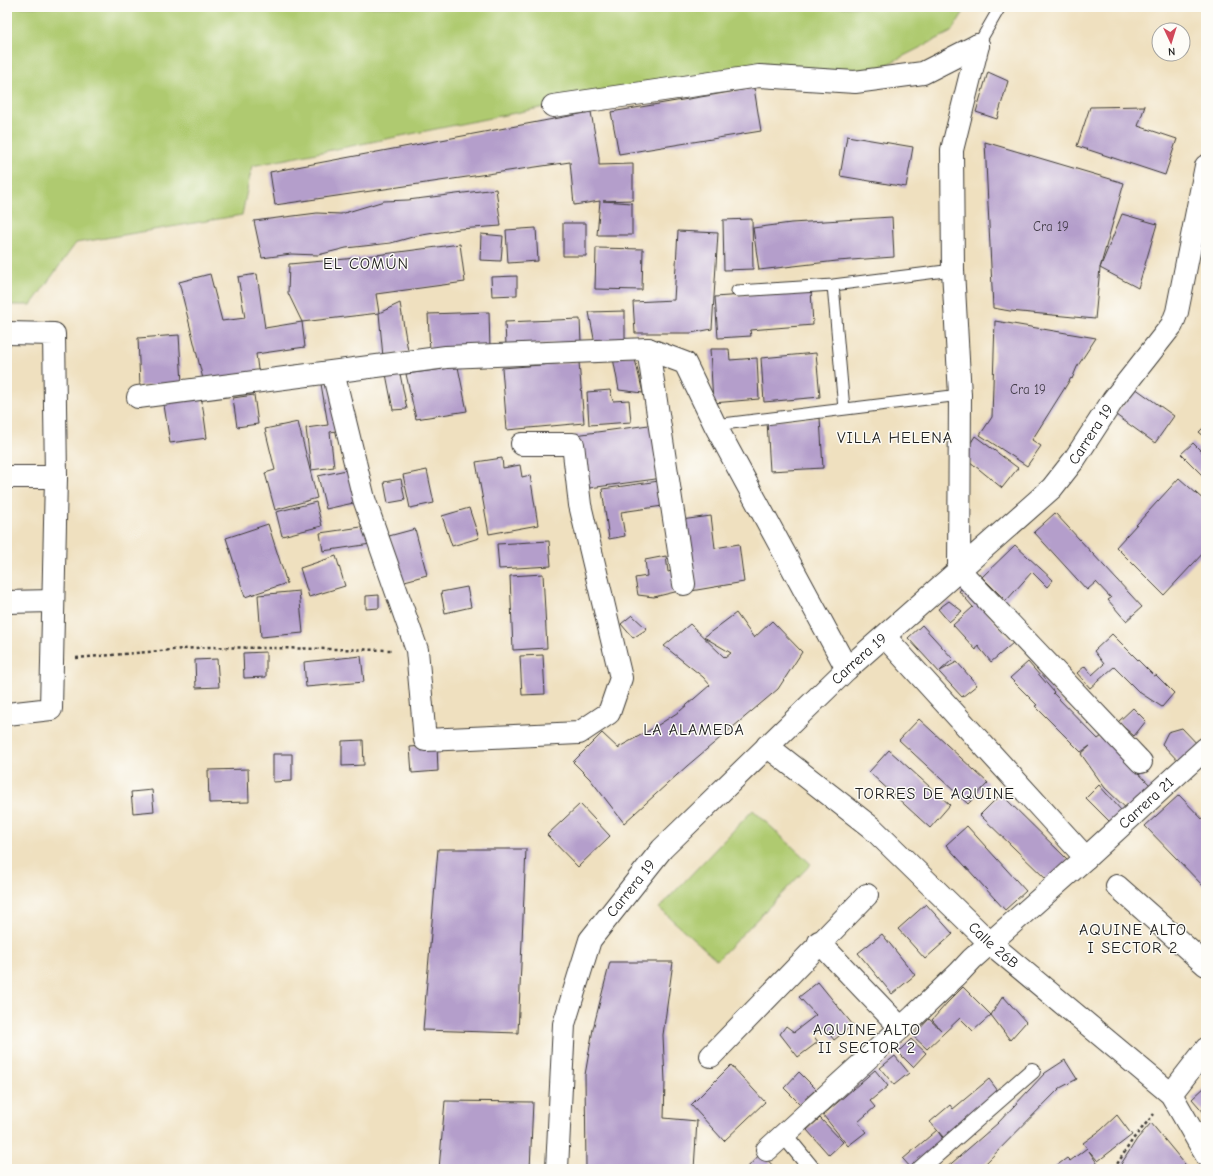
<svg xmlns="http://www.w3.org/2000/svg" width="1213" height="1176" viewBox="0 0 1213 1176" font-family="'Comic Neue',sans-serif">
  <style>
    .green { fill: #afca70; stroke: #667346 }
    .building { fill: #b49ecb }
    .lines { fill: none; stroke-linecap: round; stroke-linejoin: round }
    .service-casing { stroke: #3c3934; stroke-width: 13 }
    .pedestrian-casing { stroke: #3c3934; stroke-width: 18 }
    .minor-casing { stroke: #3c3934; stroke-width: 24 }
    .tertiary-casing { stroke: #3c3934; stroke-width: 24 }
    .path { stroke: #3c3934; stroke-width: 2.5; stroke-dasharray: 3 3; stroke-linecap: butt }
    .service { stroke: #fff; stroke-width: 11 }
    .pedestrian { stroke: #fff; stroke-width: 16 }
    .minor { stroke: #fff; stroke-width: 22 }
    .tertiary { stroke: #fff; stroke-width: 22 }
    .labels { text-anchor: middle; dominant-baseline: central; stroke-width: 3; stroke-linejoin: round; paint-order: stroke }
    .number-label { font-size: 13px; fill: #423c48 }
    .street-label { font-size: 15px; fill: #1c1c1c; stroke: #fdfcf7 }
    .neighbourhood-label { font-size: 16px; letter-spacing: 1px; fill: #1c1c1c; stroke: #fdfcf7 }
  </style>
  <rect width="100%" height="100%" fill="#fdfcf7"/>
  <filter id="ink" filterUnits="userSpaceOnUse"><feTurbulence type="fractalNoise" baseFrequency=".025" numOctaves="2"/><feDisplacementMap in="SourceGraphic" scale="8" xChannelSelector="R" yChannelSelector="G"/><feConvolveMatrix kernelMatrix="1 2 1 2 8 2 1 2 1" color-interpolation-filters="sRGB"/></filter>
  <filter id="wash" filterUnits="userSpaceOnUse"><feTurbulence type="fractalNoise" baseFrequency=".012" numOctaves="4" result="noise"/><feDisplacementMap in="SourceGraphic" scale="16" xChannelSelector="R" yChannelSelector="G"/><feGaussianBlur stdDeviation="0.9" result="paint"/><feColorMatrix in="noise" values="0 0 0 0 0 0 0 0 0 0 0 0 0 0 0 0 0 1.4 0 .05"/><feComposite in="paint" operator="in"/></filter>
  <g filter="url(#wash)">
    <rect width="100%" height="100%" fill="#efe0bf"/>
    <path class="green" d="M7,7H967L951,32L876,70L699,76L252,166L242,215L76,243L31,305H7Z
      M753,810L811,864L717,960L659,908Z"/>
    <g id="blocks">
      <path class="building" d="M988,72L1008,81L997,119L976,112Z
        M754,88L761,131L619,154L611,112Z
        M1145,106L1138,126L1177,139L1165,175L1077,146L1090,107Z
        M591,112L599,158V165L633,164V200L603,201L632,203V235H597L600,201L574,205L570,162L275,205L270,172Z
        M847,136L913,147L906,187L840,176Z
        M985,142L1124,183L1100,268L1095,319L1010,311L993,308Z
        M496,189L501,226L459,229L416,236L391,243L346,248L318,255L291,254L262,258L254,221L317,213L341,214L384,201L408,200Z
        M1122,214L1157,224L1138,288L1100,268Z
        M892,217L894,257L837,261L759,270L753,228L791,223Z
        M752,219L753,269L724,270L723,220Z
        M563,223H586V256H563Z
        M536,228L538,261L508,263L506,230Z
        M678,231L718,233L712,329L691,333H635L633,302L674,300Z
        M481,234L503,236L501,261L480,260Z
        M460,244L465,282L376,294L379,313L302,322L288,293L289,264L346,259Z
        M596,248L643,249L642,290L595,289Z
        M210,274L222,321L245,318L238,277L257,274L265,328L302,322L305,347L256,354L259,377L205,387L179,282Z
        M517,276V295L492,296L491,277Z
        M811,290L813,325L750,330L751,336L718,338L715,297Z
        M400,303L408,351L383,357L379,313Z
        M625,311V344H595L589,312Z
        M489,312L490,349L430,351L428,314Z
        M580,319L581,342L506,346L505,322Z
        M995,321L1096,338L1077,367L1072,379L1071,378L1032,440L1041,446L1027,466L980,435L992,417Z
        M179,335L182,383L140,386L138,338Z
        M710,349H729L730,360L757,358L759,399L713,403Z
        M816,353L820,397L764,402L761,358Z
        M634,355L643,393L619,390L613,358Z
        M579,362L584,423L507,430L502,368Z
        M458,367L467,411L416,419L406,374Z
        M386,374H400L407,409L393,410Z
        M333,381L342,430L330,432L334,467L311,470L306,428L328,425L321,384Z
        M1135,388L1174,416L1155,443L1116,415Z
        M610,390L613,401L629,400L631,422L589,425L587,392Z
        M201,394L207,438L170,443L163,399Z
        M254,395L258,424L237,427L233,398Z
        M820,418L823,468L770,471L767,421Z
        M298,422L317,498L275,510L265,473L275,470L265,429Z
        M656,424L663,478L582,489L575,435Z
        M1206,425V438L1199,432Z
        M975,436L1018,468L1002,488L963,456Z
        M1193,443L1206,456V479L1181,454Z
        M502,458L503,468L520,465L522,477L530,475L538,525L489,534L476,462Z
        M351,469L358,502L326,509L318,476Z
        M427,470L434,503L410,508L403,475Z
        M1179,478L1206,502V550L1164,595L1116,547Z
        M401,479L405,500L388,503L384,482Z
        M666,480L670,505L621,512L625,536L609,539L602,489Z
        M316,502L322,526L282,536L276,512Z
        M469,508L479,538L452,546L442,516Z
        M1055,513L1142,607L1126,621L1108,600L1111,598L1096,582L1087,590L1034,532Z
        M711,516L715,548L739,544L744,582L691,591L681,520Z
        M268,524L287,583L245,597L226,538Z
        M368,526L371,544L323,551L320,533Z
        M415,529L427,575L401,582L389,536Z
        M549,541L551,566L499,569L497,544Z
        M1015,545L1053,580L1047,587L1032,572L1006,601L982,577Z
        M336,556L345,586L309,597L300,568Z
        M666,556L668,572L675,570L679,591L654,597L638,595L635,578L647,576L645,560Z
        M543,574L547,648L513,650L510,576Z
        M467,587L471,607L445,613L441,592Z
        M964,587L1013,643L991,662L978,646L976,650L953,625L973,607L959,591Z
        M299,591L303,633L261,637L258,595Z
        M379,595V608L366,609V596Z
        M949,601L962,611L949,622L938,609Z
        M736,613L754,638L772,621L802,652L778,689L687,766L624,823L590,779L573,762L602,733L619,749V747L652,729L680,711L710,685L703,677L664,646L690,624L725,658L731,653L704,637Z
        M632,615L647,629L633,638L621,624Z
        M922,625L953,659L940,671L957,662L977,685L962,697L908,638Z
        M1112,634L1154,676L1156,675L1174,693L1162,707L1139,692L1114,667L1090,688L1077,673L1085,666L1092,675L1104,664L1094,651Z
        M266,652V677L244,678L243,653Z
        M543,655L545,694L522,695L520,656Z
        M361,656L364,682L306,687L304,662Z
        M217,659L219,687L196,688L195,660Z
        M1028,662L1054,692L1053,693L1098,739L1102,736L1156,791L1132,814L1105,788L1081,754L1090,746L1081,752L1035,706L1037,705L1010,678Z
        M1133,708L1146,721L1134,736L1118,722Z
        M919,719L988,783L968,804L899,740Z
        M1182,728L1201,748L1181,764L1162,744L1168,732Z
        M363,740L364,765L342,766V741Z
        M437,745L438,771L412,773L410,747Z
        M889,750L950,805L930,828L869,772Z
        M273,754H292V781L273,782Z
        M248,769L249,802L209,803L208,770Z
        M1099,785L1128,818L1116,828L1086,798Z
        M152,790L154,811L133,813L131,792Z
        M1001,794L1068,860L1048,881L980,815Z
        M1179,795L1206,823V889L1145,826Z
        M580,804L610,836L578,867L547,835Z
        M967,826L1026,891L1005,910L946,845Z
        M438,849H526L518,1033L423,1030Z
        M926,904L953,934L925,959L898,929Z
        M882,934L915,975L892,994L858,953Z
        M610,962H673L663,1035L665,1082L664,1118L697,1121L694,1169H586L585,1075L593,1029Z
        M818,982L853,1025L834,1040L824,1027L813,1035L818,1042L798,1057L780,1034L786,1026L794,1032L816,1015L799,997Z
        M963,987L991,1015L973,1031L960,1018L927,1049L913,1036L929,1019L941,1030L932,1020L947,1003Z
        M1003,996L1026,1022L1010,1040L991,1015Z
        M911,1039L926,1053L913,1067L898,1052Z
        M895,1056L909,1073L894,1085L880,1068Z
        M1065,1060L1077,1079L1060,1088L980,1169H945L998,1123L1045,1073Z
        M731,1065L765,1102L724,1141L691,1105Z
        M875,1070L888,1086L870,1101L875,1107L858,1122L866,1132L848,1146L823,1115Z
        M799,1072L816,1089L800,1104L784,1088Z
        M989,1079L1001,1095L949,1144L937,1130L950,1149L926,1169H912L903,1159L937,1130L930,1122L950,1105L953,1109Z
        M1206,1086V1115L1192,1099Z
        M445,1101L533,1102L530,1169H439Z
        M1117,1115L1132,1135L1098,1161L1089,1151L1101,1169H1052L1067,1158L1070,1161L1087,1148L1083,1143L1101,1130Z
        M820,1118L843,1142L829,1155L807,1130Z
        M1151,1123L1189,1169H1118L1137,1139Z
        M761,1153L776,1169H748L747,1168Z"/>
    </g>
  </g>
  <g filter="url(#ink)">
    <use href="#blocks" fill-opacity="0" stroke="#3c3934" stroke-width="1"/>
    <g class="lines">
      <g class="service-casing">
        <path id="service" d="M978,45L1000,7
          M833,285L844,409
          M737,291L833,285L953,270
          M715,425L960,395"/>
      </g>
      <g class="pedestrian-casing">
        <path id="pedestrian" d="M784,1135L812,1169
          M920,1169L1032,1071"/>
      </g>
      <g class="minor-casing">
        <g id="minor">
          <path d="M978,45L952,150L953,270L960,395L959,570L1141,762"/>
          <path d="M553,106L759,76L855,82L923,73L978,45"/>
          <path d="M7,333L54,334L56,477L51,709L7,714"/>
          <path d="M648,349L684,584"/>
          <path d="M333,372L364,499L417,650L425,740L579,733L609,713L621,678L580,505L573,444H522"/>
          <path d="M138,397L446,357L648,349L685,363L715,425L847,669"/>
          <path d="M7,477H56"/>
          <path d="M7,602L53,601"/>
          <path d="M885,637L1086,858"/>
          <path id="s1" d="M767,746L872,828L990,943L1171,1094L1206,1155"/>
          <path d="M1117,886L1206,965"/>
          <path d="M819,942L901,1028"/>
          <path d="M711,1056L867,895"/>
          <path d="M1171,1094L1206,1049"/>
          <path id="s2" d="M767,1150L914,1016L959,973L972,959L1086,858L1206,748"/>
        </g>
      </g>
      <g class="tertiary-casing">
        <g id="tertiary">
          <path id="s3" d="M557,1169L564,1024L590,940L662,849L847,669L1052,488L1074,460L1113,400L1172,325L1177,312L1206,166"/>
        </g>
      </g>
      <path class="path" d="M76,658L208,647L391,650
        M1114,1169L1133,1139L1154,1114"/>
      <use href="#service" class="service"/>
      <use href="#pedestrian" class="pedestrian"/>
      <use href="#minor" class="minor"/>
      <use href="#tertiary" class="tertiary"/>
    </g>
  </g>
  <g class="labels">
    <g class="number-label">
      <text x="1051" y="226">Cra 19</text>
      <text x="1028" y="389">Cra 19</text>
    </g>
    <g class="street-label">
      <text stroke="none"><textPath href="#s3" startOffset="947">Carrera 19</textPath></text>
      <text stroke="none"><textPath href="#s3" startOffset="623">Carrera 19</textPath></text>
      <text stroke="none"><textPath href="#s2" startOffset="514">Carrera 21</textPath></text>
      <text stroke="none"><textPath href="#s3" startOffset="299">Carrera 19</textPath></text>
      <text stroke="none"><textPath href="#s1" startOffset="302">Calle 26B</textPath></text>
    </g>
    <g class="neighbourhood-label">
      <text x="366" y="264">EL COMÚN</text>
      <text x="895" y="438">VILLA HELENA</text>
      <text x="694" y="730">LA ALAMEDA</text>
      <text x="935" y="794">TORRES DE AQUINE</text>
      <text x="1133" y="930">AQUINE ALTO<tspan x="1133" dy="18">I SECTOR 2</tspan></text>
      <text x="867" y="1030">AQUINE ALTO<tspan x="867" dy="18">II SECTOR 2</tspan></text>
    </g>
  </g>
  <rect width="1213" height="1176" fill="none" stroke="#fdfcf7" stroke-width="24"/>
  <g transform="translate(1171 42) rotate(176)"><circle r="19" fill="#fdfcf7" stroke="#a3a29f"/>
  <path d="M0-3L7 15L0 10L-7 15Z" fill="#d1495b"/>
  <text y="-6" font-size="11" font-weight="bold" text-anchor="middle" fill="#1c1c1c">N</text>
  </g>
</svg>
